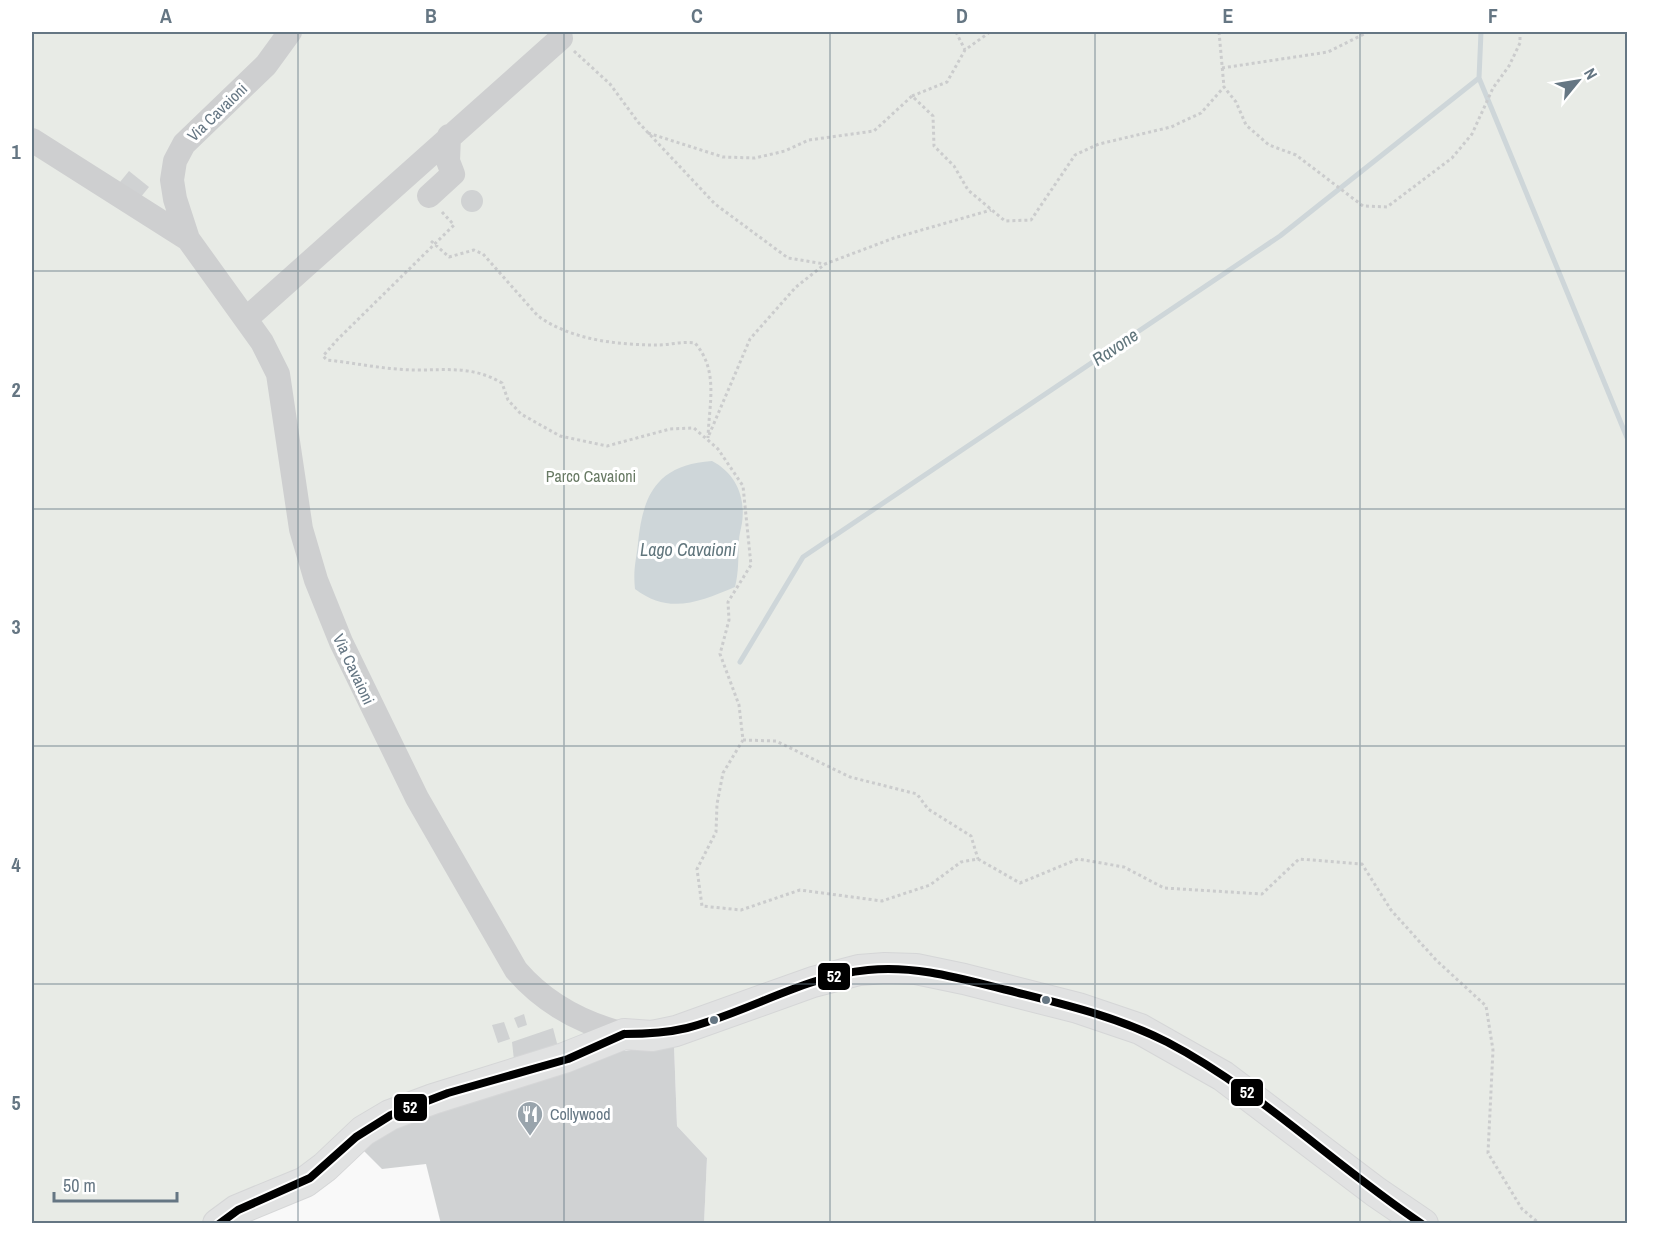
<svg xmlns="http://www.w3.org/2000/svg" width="1659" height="1255" viewBox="0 0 1659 1255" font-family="'Archivo Narrow',sans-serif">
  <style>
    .green { fill: #e8ebe6 }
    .water { fill: #ced6d9 }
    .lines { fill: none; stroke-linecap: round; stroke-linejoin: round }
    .stream { stroke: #ced6d9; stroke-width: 5 }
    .building { fill: #d0d2d3 }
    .major-casing { stroke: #d5d6d7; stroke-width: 32 }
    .path { stroke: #cbcccd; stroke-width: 3; stroke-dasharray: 3 3; stroke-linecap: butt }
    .minor { stroke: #cecfd0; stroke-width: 24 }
    .major { stroke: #e1e2e2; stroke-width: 30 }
    .bus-1-casing { stroke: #fff; stroke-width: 12 }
    .bus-1 { stroke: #000; stroke-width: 8 }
    .grid { fill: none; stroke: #657683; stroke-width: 1.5; stroke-opacity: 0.55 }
    .bus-dot { fill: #657683; stroke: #fff; stroke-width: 2 }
    .labels { text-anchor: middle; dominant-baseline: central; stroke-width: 6; stroke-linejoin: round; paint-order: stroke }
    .street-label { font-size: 16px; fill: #657683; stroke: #fff }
    .park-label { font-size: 16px; fill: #687a64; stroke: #fff }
    .poi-label { font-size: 16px; fill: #657683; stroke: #fff; text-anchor: start }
    .water-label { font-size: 18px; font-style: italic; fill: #60757c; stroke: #fff }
    .line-badge { stroke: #fff; stroke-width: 2 }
    .badge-label { font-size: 16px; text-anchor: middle; font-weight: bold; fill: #fff }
    .neatline { fill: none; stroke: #657683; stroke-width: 2 }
    .grid-label { font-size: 20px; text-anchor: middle; font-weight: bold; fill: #657683 }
  </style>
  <rect width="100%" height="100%" fill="#f9f9f9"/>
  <path class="green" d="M32,32H1627V1223H704L707,1158L677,1126L674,1045L597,1040L303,1175L205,1223H32Z"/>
  <path class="water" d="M712,461C735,473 746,496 742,523C741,529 739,535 739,541C738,558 739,571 735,587C699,602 669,615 635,589C633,569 636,562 638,543C643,493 658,465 712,461Z"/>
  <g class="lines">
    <path class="stream" d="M1479,78L1628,440
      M740,662L803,557L1280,236L1479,78L1481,32"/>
  </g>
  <path class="building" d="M129,171L149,187L140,198L120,182Z
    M461 201a11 11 0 1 1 22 0a11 11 0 1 1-22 0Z
    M524,1014L527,1025L518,1028L514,1018Z
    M504,1022L510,1039L498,1043L492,1025Z
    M553,1028L558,1047L514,1060L512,1042Z
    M674,1045L677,1126L707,1158L704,1224H441L426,1164L382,1169L360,1147L392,1122L614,1052Z"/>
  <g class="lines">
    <g class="major-casing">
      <path id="major" d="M218,1224L237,1210L305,1182L325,1167L363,1131L390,1115L433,1099L564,1058L624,1034L652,1036L676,1031L813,982L859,970L885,968L916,969L964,979L1078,1008L1140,1029L1223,1076L1376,1192L1423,1224"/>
    </g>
    <path class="path" d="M956,32L965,50
      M1219,32L1224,87
      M574,51L610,84L638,122L715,204L788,258L825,264
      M1222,68L1328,52L1368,32
      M912,96L947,82L965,50L990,32
      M648,133L723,157L755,158L785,151L809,140L874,131L912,96L933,116L934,146L954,166L968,190L1005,221L1031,220L1075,155L1099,144L1171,127L1201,113L1224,87L1236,102L1246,125L1269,145L1296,155L1363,206L1387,207L1452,158L1472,134L1493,88L1509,66L1520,43V32
      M442,212L454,225L337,340L323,356L327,360C356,363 387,370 416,370C448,370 473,366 502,383L508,400L521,414L560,436L607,446L670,429L694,428L718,449L743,486L751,565L728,602L729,620L720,654L739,705L743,740L723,773L717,804L716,832L697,869L702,906L741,910L800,890L882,901L930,885L961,862L978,859L1020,883L1078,859L1124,867L1164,888L1262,894L1299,859L1362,864L1391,910L1436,960L1486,1006L1493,1050L1488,1153L1522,1209L1540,1224
      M431,241L449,257L474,250L483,254L538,316C571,340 618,345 658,345C670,345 683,341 695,343C719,371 709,403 708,438
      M709,435L750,339L796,287L825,264L894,238L991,210
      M743,740L776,741L850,777L917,794L928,809L971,836L978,859"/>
    <path class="minor" d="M290,32L266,65L184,144L175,161L172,180L175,199L188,239L262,342L278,374L301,529L316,580L341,642L417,798L516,970C545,1004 581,1023 624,1034
      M32,140L188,239
      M429,196L453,174L448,161L449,136
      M246,319L561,38"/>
    <use href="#major" class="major"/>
    <g class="bus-1-casing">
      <path id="bus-1" d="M624,1034C645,1034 666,1033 687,1028C749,1012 804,976 868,970C916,965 962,979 1007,990C1062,1004 1116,1016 1167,1042C1259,1090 1335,1166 1422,1224
        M219,1224L238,1210L310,1178L356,1137L391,1115L448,1093L568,1059L624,1034"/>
    </g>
    <use href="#bus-1" class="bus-1"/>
  </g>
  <path class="grid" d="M298,32V1224M564,32V1224M830,32V1224M1095,32V1224M1360,32V1224M32,271H1628M32,509H1628M32,746H1628M32,984H1628"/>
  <defs>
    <g id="restaurant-pin" transform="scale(1.35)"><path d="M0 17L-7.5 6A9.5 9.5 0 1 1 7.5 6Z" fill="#99a4ac" stroke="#fff"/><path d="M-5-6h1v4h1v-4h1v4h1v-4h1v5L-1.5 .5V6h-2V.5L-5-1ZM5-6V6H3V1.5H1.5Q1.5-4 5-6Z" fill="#fff"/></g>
  </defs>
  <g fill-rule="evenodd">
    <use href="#restaurant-pin" x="530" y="1114"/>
  </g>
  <g class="bus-dot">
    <circle cx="1046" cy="1000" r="5"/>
    <circle cx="714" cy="1020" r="5"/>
  </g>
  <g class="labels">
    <g class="street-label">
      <text transform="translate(217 112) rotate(-44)">Via Cavaioni</text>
      <text transform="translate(354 669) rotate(65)">Via Cavaioni</text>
    </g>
    <g class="park-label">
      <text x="591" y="476">Parco Cavaioni</text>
    </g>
    <g class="poi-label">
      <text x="550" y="1114">Collywood</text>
    </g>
    <g class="water-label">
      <text transform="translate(1115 347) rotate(-34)">Ravone</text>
      <text x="688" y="549">Lago Cavaioni</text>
    </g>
  </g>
  <g class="line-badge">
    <rect x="817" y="962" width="34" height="29" rx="6" fill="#000"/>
    <rect x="1230" y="1078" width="34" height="29" rx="6" fill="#000"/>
    <rect x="393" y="1093" width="35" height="29" rx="6" fill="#000"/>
  </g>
  <g class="badge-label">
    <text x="834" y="982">52</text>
    <text x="1247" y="1098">52</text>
    <text x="410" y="1113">52</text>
  </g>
  <rect width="1659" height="1255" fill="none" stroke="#ffffff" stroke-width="66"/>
  <g transform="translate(1578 81) rotate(60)" stroke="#ffffff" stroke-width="4.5" paint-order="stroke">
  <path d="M0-4.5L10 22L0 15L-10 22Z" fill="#657683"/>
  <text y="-9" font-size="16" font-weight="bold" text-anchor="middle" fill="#657683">N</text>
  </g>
  <path d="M54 1192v9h123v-9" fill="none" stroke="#657683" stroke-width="3"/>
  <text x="63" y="1192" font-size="18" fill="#657683" stroke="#ffffff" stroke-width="4.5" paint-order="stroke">50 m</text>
  <rect x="33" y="33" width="1593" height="1189" class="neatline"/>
  <g class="grid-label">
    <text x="166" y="23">A</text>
    <text x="431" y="23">B</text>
    <text x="697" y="23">C</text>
    <text x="962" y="23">D</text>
    <text x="1228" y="23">E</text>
    <text x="1493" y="23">F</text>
    <text x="16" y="159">1</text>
    <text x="16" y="397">2</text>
    <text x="16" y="634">3</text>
    <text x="16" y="872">4</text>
    <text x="16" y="1110">5</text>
  </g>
</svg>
